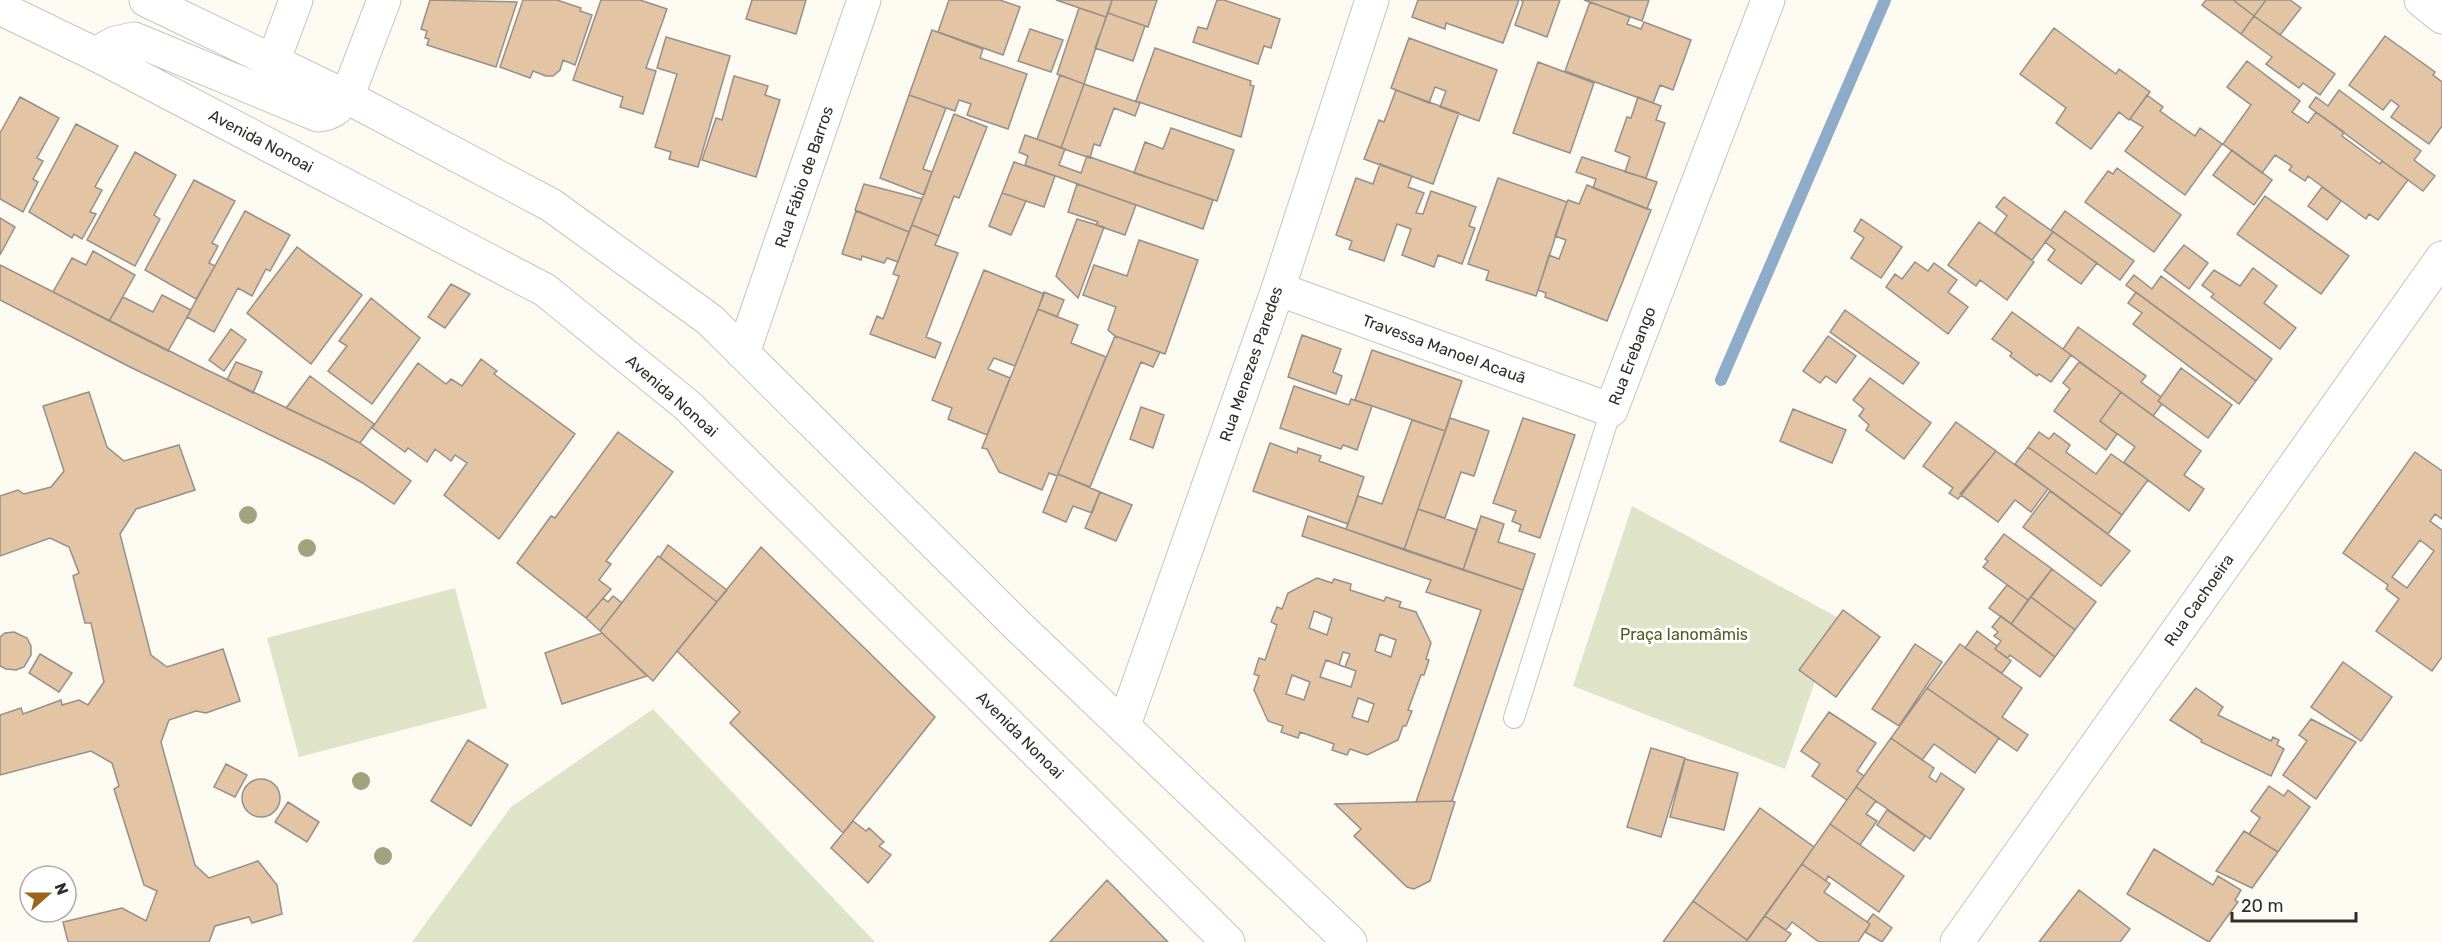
<svg xmlns="http://www.w3.org/2000/svg" width="2442" height="942" viewBox="0 0 2442 942" font-family="Rubik,sans-serif">
  <style>
    .green { fill: #dfe4c9 }
    .lines { fill: none; stroke-linecap: round; stroke-linejoin: round }
    .stream { stroke: #8eabc9; stroke-width: 12 }
    .building { fill: #e3c4a5; stroke: #95908a; stroke-width: 1.5; fill-rule: evenodd }
    .service-casing { stroke: #c7c4bc; stroke-width: 22 }
    .minor-casing { stroke: #c7c4bc; stroke-width: 35 }
    .tertiary-casing { stroke: #c7c4bc; stroke-width: 35 }
    .primary-casing { stroke: #c7c4bc; stroke-width: 35 }
    .service { stroke: #fff; stroke-width: 20 }
    .minor { stroke: #fff; stroke-width: 33 }
    .tertiary { stroke: #fff; stroke-width: 33 }
    .primary { stroke: #fff; stroke-width: 33 }
    .tree { fill: #a0a37e }
    .labels { text-anchor: middle; dominant-baseline: central; stroke-width: 6; stroke-linejoin: round; paint-order: stroke }
    .street-label { font-size: 16px; fill: #2f2e2b; stroke: #fff }
    .park-label { font-size: 16px; fill: #535b1f; stroke: #fff }
  </style>
  <rect width="100%" height="100%" fill="#fdfaf2"/>
  <path class="green" d="M1632,506L1837,617L1785,769L1573,686Z
    M455,588L487,708L299,757L267,638Z
    M653,709L875,942H412L511,807Z"/>
  <g class="lines">
    <path class="stream" d="M1721,380L1885,0"/>
  </g>
  <path class="building" d="M430,0L517,2L496,67L427,45L429,39L425,38L427,31L421,29Z
    M523,0H557L581,8L580,11L592,15L575,65L563,60L560,70L553,76H546L533,71L530,78L500,67Z
    M601,0H640L667,9L646,68L656,71L643,114L620,107L623,97L573,80Z
    M752,0H806L796,34L746,19Z
    M949,0H1000L1020,7L1003,55L938,32Z
    M1056,0H1112L1106,17Z
    M1112,0H1157L1148,27L1108,13Z
    M1217,0H1224L1280,19L1271,48L1264,46L1258,64L1193,42L1198,27L1207,29Z
    M1418,0H1519L1503,43L1446,23L1445,29L1412,17Z
    M1521,0H1560L1547,37L1515,25L1523,2Z
    M1584,0H1649L1642,21Z
    M2206,0H2233L2254,16L2241,34L2202,5Z
    M2233,0H2266L2254,16Z
    M2266,0H2290L2301,8L2280,35L2254,16Z
    M1590,2L1630,17L1627,24L1641,29L1644,22L1691,40L1673,90L1660,85L1653,103L1565,71Z
    M1079,8L1106,17L1084,84L1057,74Z
    M1108,13L1145,26L1133,61L1095,48Z
    M2254,16L2335,74L2320,95L2303,83L2299,88L2266,64L2272,57L2241,34Z
    M2054,28L2116,74L2119,69L2150,92L2129,120L2119,112L2091,149L2056,123L2066,108L2020,74Z
    M1030,29L1063,40L1051,72L1018,61Z
    M932,30L983,49L980,58L1027,74L1008,129L967,115L971,104L959,100L955,111L909,95Z
    M2385,36L2435,72L2433,75L2442,82V126L2429,144L2391,117L2399,106L2391,100L2383,110L2349,85Z
    M666,37L730,56L698,167L669,159L671,152L655,147L677,74L657,68Z
    M1409,38L1497,70L1479,121L1440,107L1446,91L1435,87L1429,103L1391,88Z
    M1155,48L1251,81L1250,85L1254,86L1241,137L1136,101Z
    M2247,61L2300,101L2292,112L2308,123L2316,112L2344,132L2342,136L2380,164L2382,161L2408,180L2378,220L2369,214L2366,219L2308,176L2305,181L2289,170L2292,166L2275,155L2262,173L2223,144L2251,105L2227,87Z
    M1538,62L1594,83L1570,153L1513,133Z
    M1060,75L1084,84L1061,148L1037,139Z
    M734,76L768,86L765,95L780,100L756,177L702,160L716,118L722,120Z
    M1084,84L1140,103L1135,116L1114,108L1100,146L1094,144L1090,158L1061,148Z
    M1396,90L1459,113L1433,184L1364,159L1379,120L1384,122Z
    M2339,90L2421,151L2414,160L2435,176L2423,191L2309,107L2316,97L2328,106Z
    M909,95L946,108L923,169L932,172L924,195L880,178Z
    M2147,95L2163,107L2160,111L2195,136L2200,128L2222,144L2185,195L2125,151L2143,127L2130,119Z
    M20,97L59,118L37,158L43,161L33,179L38,182L23,212L0,199V133Z
    M1638,97L1661,106L1656,120L1665,123L1646,178L1625,172L1630,157L1615,151L1627,117L1631,118Z
    M954,114L987,127L959,198L954,196L939,236L912,225Z
    M76,124L118,146L95,187L102,190L90,212L96,214L82,239L74,234L72,238L29,212Z
    M1171,128L1234,150L1217,201L1134,173L1145,142L1163,149Z
    M1025,135L1065,149L1059,165L1081,173L1087,156L1213,200L1203,229L1025,165L1028,156L1019,152Z
    M2232,150L2272,180L2254,205L2213,175Z
    M135,152L176,175L154,215L160,219L135,266L87,240Z
    M1582,157L1657,182L1647,209L1593,188L1596,179L1576,172Z
    M1014,162L1055,176L1044,207L1002,193Z
    M1380,164L1412,176L1408,187L1424,193L1416,213L1423,214L1431,191L1476,207L1469,226L1475,228L1462,264L1438,255L1434,267L1402,255L1411,229L1397,224L1384,261L1349,249L1352,241L1336,235L1356,178L1373,184Z
    M2117,168L2181,215L2154,252L2085,202L2108,171L2113,174Z
    M1498,178L1567,202L1536,296L1486,280L1489,271L1468,264Z
    M194,180L235,201L212,243L218,246L209,263L215,266L196,299L145,270Z
    M864,184L922,199L909,232L855,210Z
    M1077,184L1136,205L1125,235L1096,225L1098,222L1068,212Z
    M1587,185L1651,210L1607,321L1545,297L1546,293L1538,290L1549,255L1559,259L1566,240L1555,236L1567,202L1568,200L1579,204Z
    M2322,187L2341,201L2327,220L2308,206Z
    M1002,193L1026,201L1011,235L989,226Z
    M2265,196L2349,256L2321,294L2237,234Z
    M2004,197L2053,232L2032,260L1995,233L2007,216L1996,207Z
    M245,211L290,235L270,271L266,269L252,296L238,288L214,332L187,317Z
    M856,211L909,232L898,262L887,258L884,263L862,256L861,260L842,254Z
    M2065,211L2134,261L2120,280L2051,230Z
    M0,218L15,227L0,255Z
    M1077,219L1104,227L1078,298L1056,276Z
    M1861,219L1902,247L1881,278L1851,258L1864,238L1854,231Z
    M1979,222L2034,262L2007,300L1980,280L1976,286L1948,265Z
    M912,225L939,236L935,245L958,253L926,337L941,343L935,358L870,334L877,316L883,319L899,276L893,274Z
    M2053,232L2097,263L2081,284L2048,260L2055,250L2045,242Z
    M1139,240L1198,260L1165,354L1115,336L1108,330L1116,307L1083,295L1094,265L1127,276Z
    M2184,245L2208,263L2189,289L2164,270Z
    M297,247L362,295L311,364L247,313Z
    M93,251L135,275L109,321L53,292L72,258L86,265Z
    M1915,262L1928,271L1934,263L1957,280L1948,292L1968,307L1948,334L1886,287L1895,274L1902,279Z
    M0,265L205,369L360,443L411,481L394,504L361,482L324,461L128,366L0,300Z
    M2253,268L2277,286L2264,303L2296,328L2280,349L2211,297L2214,294L2202,285L2214,270L2240,286Z
    M984,270L1044,294L1015,366L994,358L988,369L1010,378L987,435L948,419L952,408L932,400Z
    M2134,275L2152,289L2161,276L2272,359L2256,381L2126,285Z
    M451,284L470,294L445,328L428,317Z
    M1044,292L1064,300L1057,317L1038,309Z
    M2136,292L2256,381L2239,404L2133,324L2142,313L2128,303Z
    M162,295L191,310L168,351L109,321L123,297L153,312Z
    M371,298L420,338L372,404L328,371L347,346L339,341Z
    M1038,309L1078,325L1071,343L1106,357L1058,474L1057,476L1049,473L1042,490L999,472L987,449L982,448Z
    M1845,310L1919,363L1903,384L1830,332Z
    M2012,312L2071,355L2051,382L2039,374L2037,376L2010,356L2012,353L1992,339Z
    M2078,327L2146,376L2141,382L2161,397L2158,401L2162,404L2153,416L2063,349Z
    M231,329L246,340L224,371L209,360Z
    M1302,335L1341,349L1333,372L1342,376L1336,394L1288,377Z
    M1115,336L1160,352L1153,367L1141,362L1090,487L1058,474Z
    M1828,336L1856,356L1836,383L1826,376L1820,383L1803,371Z
    M1372,350L1462,381L1445,431L1355,400Z
    M481,359L497,371L494,374L575,434L499,539L444,495L467,463L455,455L451,461L435,449L427,462L408,448L405,452L372,428L418,363L446,384L451,379L462,386Z
    M236,362L262,372L253,393L227,380Z
    M2079,362L2121,392L2100,421L2117,434L2106,450L2054,411L2070,389L2063,383Z
    M2181,368L2232,405L2208,438L2158,401Z
    M310,376L374,424L360,443L286,408Z
    M1870,378L1931,423L1904,459L1866,430L1869,425L1859,416L1864,409L1853,400Z
    M1294,386L1349,405L1351,399L1372,406L1357,450L1343,445L1341,449L1280,428Z
    M89,392L107,447L124,461L179,445L195,490L136,509L120,534L151,655L167,667L223,649L240,701L206,713L196,711L169,720L161,742L195,865L209,878L258,861L277,885L282,914L252,923L249,917L215,926L209,942H68L63,922L122,908L146,921L157,891L144,885L114,789L119,786L112,763L91,751L0,775V715L21,708L23,714L61,700L62,705L79,700L88,705L104,682L91,623H85L73,576L79,573L69,547L50,538L0,556V496L18,490L24,494L51,487L64,471L43,406Z
    M2121,392L2201,451L2184,475L2204,489L2189,511L2124,462L2135,447L2100,421Z
    M1141,407L1164,415L1153,448L1130,439Z
    M1793,409L1846,430L1832,463L1780,441Z
    M1450,418L1489,431L1474,476L1461,472L1445,518L1418,509Z
    M1523,418L1575,435L1540,538L1519,531L1521,525L1512,521L1516,511L1493,503Z
    M1412,420L1445,431L1404,550L1346,529L1358,496L1382,504Z
    M1956,422L1996,451L1958,499L1949,493L1953,488L1923,466Z
    M618,432L673,472L606,561L611,564L599,580L611,589L586,618L517,563L551,516L555,518Z
    M2039,432L2049,439L2054,433L2070,445L2066,452L2096,474L2111,454L2148,480L2122,515L2028,447Z
    M1270,443L1297,453L1298,448L1321,456L1319,461L1364,477L1348,524L1253,491Z
    M2028,447L2122,515L2108,534L2015,464Z
    M1996,451L2048,489L2031,512L2015,500L1998,522L1960,494Z
    M2415,452L2442,471V519L2435,514L2430,521L2442,530V657L2432,671L2376,631L2399,599L2386,589L2388,585L2343,553ZM2420,540L2434,551L2407,588L2392,577Z
    M1058,474L1100,492L1092,513L1073,506L1066,522L1043,512Z
    M2050,491L2130,551L2101,586L2023,527Z
    M1100,492L1132,505L1116,541L1085,528Z
    M1418,509L1477,530L1463,570L1404,550Z
    M1308,516L1523,590L1452,801L1416,802L1481,610L1426,592L1431,580L1302,536Z
    M1481,516L1504,524L1498,542L1535,554L1523,590L1463,570Z
    M2004,534L2052,569L2028,600L1983,567L1988,561L1985,559Z
    M668,545L727,590L717,602L660,557Z
    M761,547L935,717L843,833L730,723L740,712L677,651Z
    M658,556L717,602L653,681L600,631Z
    M2052,569L2096,602L2075,630L2031,597Z
    M1317,578L1332,583L1334,579L1351,584L1350,590L1384,601L1386,597L1401,602L1399,607L1416,612L1431,643L1426,659L1429,660L1424,675H1421L1408,710L1412,711L1406,726H1403L1398,740L1367,755L1350,749L1347,755L1332,750L1334,744L1300,732L1298,738L1281,732L1283,726L1268,721L1254,690L1259,676L1254,674L1259,658L1265,660L1277,625L1271,622L1277,607L1282,609L1288,593ZM1314,611L1332,618L1327,635L1309,628ZM1380,634L1396,640L1391,657L1375,651ZM1343,652L1350,654L1345,667L1339,665ZM1292,675L1310,682L1304,700L1286,694ZM1358,698L1374,704L1368,722L1352,717Z
    M2007,585L2028,600L2011,624L1989,608Z
    M613,596L622,603L600,631L586,618L603,598L608,602Z
    M2031,597L2075,630L2055,657L2011,624Z
    M1843,610L1880,637L1836,697L1799,670Z
    M2001,616L2055,657L2040,677L2010,655L2008,658L1995,649L2001,641L1994,636L1998,632L1992,627Z
    M1977,631L1997,646L1995,649L2011,661L2002,673L1965,648Z
    M14,632L27,638L31,646V655L24,667L16,670L6,669L0,666V637L5,633Z
    M602,633L647,676L562,704L545,653Z
    M1915,644L1942,662L1899,726L1872,709Z
    M1960,644L2022,688L2002,717L2028,735L2017,751L1927,688Z
    M40,654L72,673L59,692L29,673Z
    M1326,660L1356,671L1351,687L1320,677Z
    M2343,662L2392,697L2361,741L2311,707Z
    M1927,688L1999,738L1975,773L1934,744L1922,760L1891,738Z
    M2196,688L2223,707L2218,715L2271,741L2273,737L2279,740L2277,745L2284,749L2271,776L2201,742L2202,740L2170,720Z
    M1829,712L1876,743L1857,771L1864,776L1847,800L1812,776L1820,764L1801,751Z
    M2311,719L2356,742L2316,799L2283,775L2307,741L2299,735Z
    M1891,738L1934,768L1929,777L1936,782L1941,773L1964,789L1930,839L1856,787Z
    M468,740L508,765L471,826L431,801Z
    M1651,748L1685,758L1661,837L1627,827Z
    M1685,759L1738,773L1724,830L1670,817Z
    M226,764L247,775L235,797L214,787Z
    M242 798a19 19 0 1 1 38 0a19 19 0 1 1-38 0Z
    M2269,786L2284,796L2288,790L2310,807L2278,852L2249,834L2260,818L2251,811Z
    M1856,787L1876,801L1866,814L1877,821L1860,845L1830,824Z
    M1452,801L1455,802L1430,881L1414,889L1407,887L1354,836L1361,829L1335,804Z
    M288,802L319,822L307,842L275,822Z
    M1760,808L1814,847L1747,940L1693,901Z
    M1887,810L1925,836L1914,851L1877,825Z
    M853,821L866,831L869,828L884,842L879,846L891,855L868,883L831,848Z
    M1830,824L1904,876L1879,912L1828,876L1826,881L1802,864Z
    M2244,831L2278,852L2252,888L2216,871Z
    M2154,849L2213,885L2218,876L2241,890L2235,900L2238,902L2209,942L2127,894Z
    M1802,864L1830,884L1824,892L1870,924L1858,942H1819L1792,922L1786,930L1765,916Z
    M1107,880L1168,942H1050Z
    M2079,890L2130,929L2120,942H2039Z
    M1693,901L1747,940L1746,942H1663Z
    M1873,914L1892,928L1882,942L1865,932L1870,924L1867,922Z
    M1765,916L1791,934L1785,942H1746Z"/>
  <g class="lines">
    <g class="service-casing">
      <path id="service" d="M1514,718L1611,410"/>
    </g>
    <g class="minor-casing">
      <path id="minor" d="M2421,0L2442,17
        M1278,289L1611,410L1768,0
        M743,353L864,0
        M1124,725L1278,289L1372,0
        M1957,942L2442,258"/>
    </g>
    <g class="tertiary-casing">
      <path id="tertiary" d="M273,62L296,0
        M347,97L384,0"/>
    </g>
    <g class="primary-casing">
      <path id="primary" d="M146,0L347,97L551,205L710,320L1017,625L1350,942
        M0,8L95,54L545,290L688,406L1228,942
        M95,54L115,43L134,39L318,115C332,114 338,108 347,97"/>
    </g>
    <use href="#service" class="service"/>
    <use href="#minor" class="minor"/>
    <use href="#tertiary" class="tertiary"/>
    <use href="#primary" class="primary"/>
  </g>
  <g class="tree">
    <circle cx="248" cy="515" r="9"/>
    <circle cx="307" cy="548" r="9"/>
    <circle cx="361" cy="781" r="9"/>
    <circle cx="383" cy="856" r="9"/>
  </g>
  <g class="labels">
    <g class="street-label">
      <text transform="translate(261 141) rotate(28)">Avenida Nonoai</text>
      <text transform="translate(804 177) rotate(-71)">Rua Fábio de Barros</text>
      <text transform="translate(1444 349) rotate(20)">Travessa Manoel Acauã</text>
      <text transform="translate(1632 356) rotate(-69)">Rua Erebango</text>
      <text transform="translate(1251 364) rotate(-71)">Rua Menezes Paredes</text>
      <text transform="translate(672 396) rotate(41)">Avenida Nonoai</text>
      <text transform="translate(2199 600) rotate(-55)">Rua Cachoeira</text>
      <text transform="translate(1020 735) rotate(45)">Avenida Nonoai</text>
    </g>
    <g class="park-label">
      <text x="1684" y="634">Praça Ianomâmis</text>
    </g>
  </g>
  <g transform="translate(48 894) rotate(69)"><circle r="28" fill="#ffffff" stroke="#acabaa" stroke-width="1.5"/>
  <path d="M0-4.5L10 22L0 15L-10 22Z" fill="#9b651e"/>
  <text y="-9" font-size="16" font-weight="bold" text-anchor="middle" fill="#2f2e2b">N</text>
  </g>
  <path d="M2232 912v9h124v-9" fill="none" stroke="#2f2e2b" stroke-width="3"/>
  <text x="2241" y="912" font-size="18" fill="#2f2e2b" stroke="#ffffff" stroke-width="4.5" paint-order="stroke">20 m</text>
</svg>
